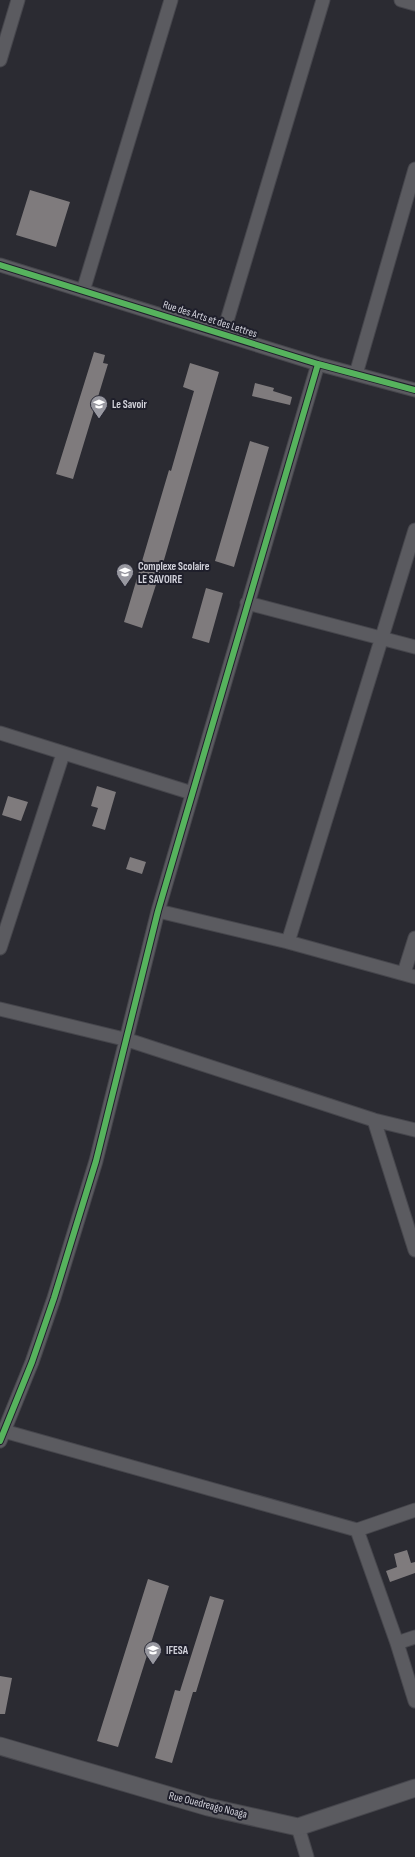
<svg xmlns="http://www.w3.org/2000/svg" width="415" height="1857" viewBox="0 0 415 1857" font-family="'Sofia Sans Condensed',sans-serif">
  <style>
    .building { fill: #7f7b7d }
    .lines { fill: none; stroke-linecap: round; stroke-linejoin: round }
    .minor-casing { stroke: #46464c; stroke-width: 15 }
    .tertiary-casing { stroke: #46464c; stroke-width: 19 }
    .minor { stroke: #5b5b60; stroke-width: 13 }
    .tertiary { stroke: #5b5b60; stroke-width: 17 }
    .cycleway-casing { stroke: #1f1f2b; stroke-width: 8 }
    .cycleway { stroke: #56b35d; stroke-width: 6 }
    .labels { text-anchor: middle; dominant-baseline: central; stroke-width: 4; stroke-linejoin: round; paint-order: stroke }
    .street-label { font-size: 11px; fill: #d2d2db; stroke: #1f1f2b }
    .poi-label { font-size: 11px; font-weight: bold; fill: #d2d2db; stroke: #1f1f2b; text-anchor: start }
  </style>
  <rect width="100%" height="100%" fill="#2b2b32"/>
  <path class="building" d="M30,190L70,202L56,247L16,235Z
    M94,352L105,355L103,363L108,364L73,479L56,474Z
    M190,363L219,372L164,560L142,628L124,622L169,470L171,471L194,391L183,387Z
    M255,383L274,388L273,391L292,397L290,405L252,396Z
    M250,441L269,447L234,567L215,561Z
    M206,588L223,593L209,643L192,638Z
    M97,786L116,792L105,830L92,826L98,808L91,806Z
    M8,796L28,802L21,821L2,815Z
    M130,857L146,862L142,874L126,869Z
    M407,1550L411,1563L415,1562V1573L390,1582L386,1571L397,1567L394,1554Z
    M148,1579L169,1586L118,1747L97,1741Z
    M210,1596L224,1600L196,1692H193L172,1763L155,1758L175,1690L180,1691Z
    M0,1676L12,1678L5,1714H0Z"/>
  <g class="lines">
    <g class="minor-casing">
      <path id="minor" d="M401,0L415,4
        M0,60L18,0
        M0,265L318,364L415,390
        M83,291L171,0
        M223,334L323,0
        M356,374L415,169
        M247,603L415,647
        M0,733L192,793
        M158,911L288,942L415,977
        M288,942L415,530
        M0,948L63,754
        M404,973L415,938
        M0,1009L128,1040L374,1120L415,1130
        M374,1120L415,1250
        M0,1430L357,1530L415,1510
        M0,1441L32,1362L54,1298L96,1161L158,911L318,364
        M357,1530L397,1643L415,1701
        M397,1643L415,1637
        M298,1827L307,1857"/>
    </g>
    <g class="tertiary-casing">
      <path id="tertiary" d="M0,1746L208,1807L298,1827L415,1788"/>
    </g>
    <use href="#minor" class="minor"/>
    <use href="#tertiary" class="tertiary"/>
    <g class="cycleway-casing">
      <path id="cycleway" d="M0,265L318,364L415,390
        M0,1441L32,1362L54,1298L96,1161L158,911L318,364"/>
    </g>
    <use href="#cycleway" class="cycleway"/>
  </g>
  <defs>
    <g id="school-pin" transform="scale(0.9)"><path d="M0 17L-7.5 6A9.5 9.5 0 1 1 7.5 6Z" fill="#9898a0" stroke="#1f1f2b"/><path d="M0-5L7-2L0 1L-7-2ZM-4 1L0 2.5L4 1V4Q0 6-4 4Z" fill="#fff"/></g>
  </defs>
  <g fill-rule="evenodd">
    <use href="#school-pin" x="99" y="404"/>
    <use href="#school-pin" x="125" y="572"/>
    <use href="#school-pin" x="153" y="1650"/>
  </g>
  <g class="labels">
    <g class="street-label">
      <text transform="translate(210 319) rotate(18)">Rue des Arts et des Lettres</text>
      <text transform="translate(208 1805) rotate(14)">Rue Ouedreago Noaga</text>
    </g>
    <g class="poi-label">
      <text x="112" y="404">Le Savoir</text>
      <text x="138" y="566">Complexe Scolaire<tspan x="138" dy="13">LE SAVOIRE</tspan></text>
      <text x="166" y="1650">IFESA</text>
    </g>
  </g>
</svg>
